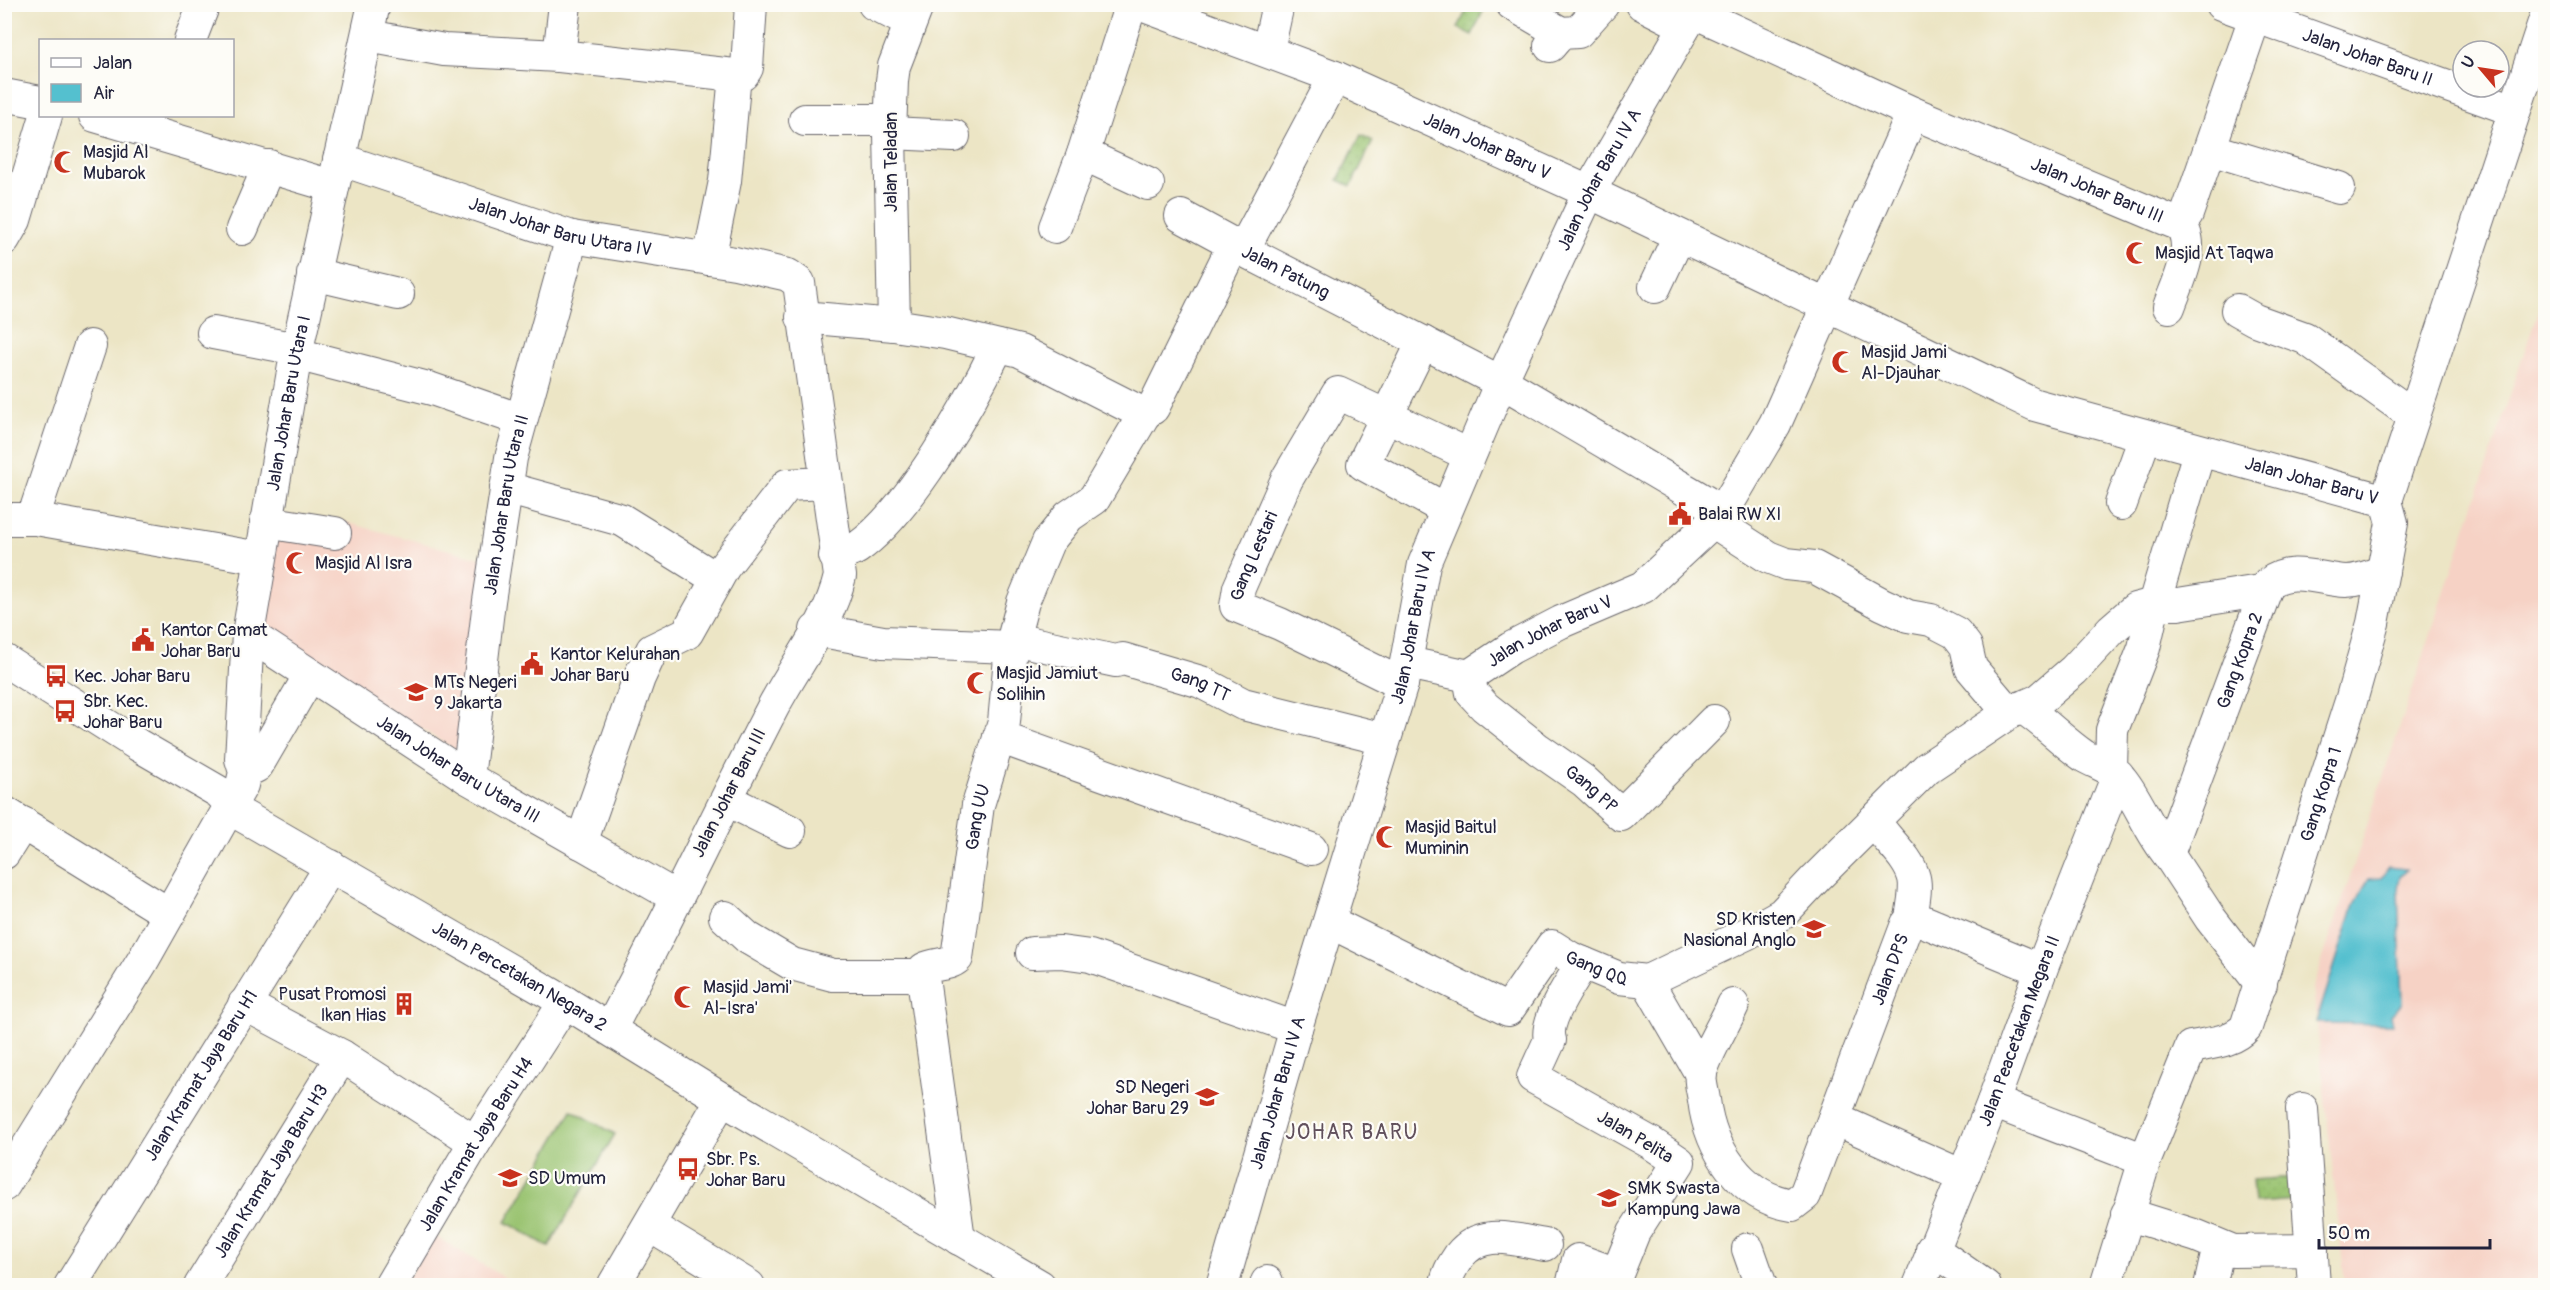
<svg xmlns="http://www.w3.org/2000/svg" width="2550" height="1290" viewBox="0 0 2550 1290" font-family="Pangolin,sans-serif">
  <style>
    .built { fill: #f6d2c5 }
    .grass { fill: url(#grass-dots); stroke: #5e7255; stroke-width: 1.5 }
    .pitch { fill: #99c36f; stroke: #5e7255; stroke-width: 1.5 }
    .water { fill: #54c0cf; stroke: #3b7185; stroke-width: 1.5 }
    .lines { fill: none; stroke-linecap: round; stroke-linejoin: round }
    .minor-casing { stroke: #69666b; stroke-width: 34 }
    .minor { stroke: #fff; stroke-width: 32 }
    .labels { text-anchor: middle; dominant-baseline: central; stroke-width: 4.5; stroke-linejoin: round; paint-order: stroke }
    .street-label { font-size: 18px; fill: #22223b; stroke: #fdfcf7 }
    .poi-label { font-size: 18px; fill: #22223b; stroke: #fdfcf7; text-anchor: start }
    .quarter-label { font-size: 21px; letter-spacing: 1.5px; fill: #61505c; stroke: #fdfcf7 }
  </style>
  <defs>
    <pattern id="grass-dots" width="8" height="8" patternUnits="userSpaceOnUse" patternTransform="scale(1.5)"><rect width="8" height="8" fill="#99c36f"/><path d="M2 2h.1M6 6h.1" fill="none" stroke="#84a761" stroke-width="1.8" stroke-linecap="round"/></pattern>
  </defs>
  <rect width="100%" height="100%" fill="#fdfcf7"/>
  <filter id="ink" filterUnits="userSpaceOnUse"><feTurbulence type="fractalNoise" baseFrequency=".0167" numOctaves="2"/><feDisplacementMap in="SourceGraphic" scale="12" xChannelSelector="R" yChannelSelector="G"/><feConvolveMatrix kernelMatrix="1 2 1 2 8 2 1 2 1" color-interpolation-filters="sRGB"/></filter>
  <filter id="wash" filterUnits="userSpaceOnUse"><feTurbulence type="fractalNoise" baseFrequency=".008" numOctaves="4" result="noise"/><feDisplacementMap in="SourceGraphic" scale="24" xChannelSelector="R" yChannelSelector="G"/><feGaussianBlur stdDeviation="1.35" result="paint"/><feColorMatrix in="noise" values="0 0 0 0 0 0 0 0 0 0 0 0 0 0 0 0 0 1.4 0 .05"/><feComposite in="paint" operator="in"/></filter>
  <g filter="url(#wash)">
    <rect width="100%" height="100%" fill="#ece5c5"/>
    <path class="built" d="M2545,290V1285H2345L2313,988Z
      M270,514L341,521L491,561L464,755L254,628Z
      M433,1235L517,1285L403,1286Z"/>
    <path class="grass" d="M1469,5H1486L1472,35L1458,28Z
      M1361,135L1373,141L1351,186L1338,180Z
      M2295,1177L2297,1200L2254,1203L2252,1180Z"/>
    <path class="pitch" d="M572,1110L615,1134L549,1247L506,1222Z"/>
    <path class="water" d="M2389,867L2407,869L2400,877L2398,890L2402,1004L2391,1015L2393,1024L2316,1023L2354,905L2369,879L2381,878Z"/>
  </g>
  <g filter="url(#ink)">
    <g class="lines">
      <g class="minor-casing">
        <g id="minor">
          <path d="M565,4L559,56L735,75L743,74L747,68L751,4"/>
          <path d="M874,4L909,22"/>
          <path id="s1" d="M1139,4L1335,77L1589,192L2035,405L2386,501"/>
          <path d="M1512,4L1561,33"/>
          <path d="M1642,4L1685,26"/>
          <path id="s2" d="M2221,4L2514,110"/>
          <path id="s3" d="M1694,12L1913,113L2173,222L2183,219L2187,214L2255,17"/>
          <path d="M368,36L444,50L559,56"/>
          <path d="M190,40L204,4"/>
          <path d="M1550,46L1561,33L1578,32L1603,4"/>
          <path d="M1268,50L1278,4"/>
          <path d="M4,95L40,102"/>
          <path d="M95,116L332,186"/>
          <path d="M805,120H890"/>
          <path d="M890,133L954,136"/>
          <path d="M2210,149L2339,188"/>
          <path d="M1083,154L1148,184"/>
          <path id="s4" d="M339,159L572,237L735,263L788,275L799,283L840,576C829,624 794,666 772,709C717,815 666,924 610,1029"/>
          <path d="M1181,216L1231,243L1234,249"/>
          <path d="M1055,227L1083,154L1131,4"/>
          <path d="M242,229L269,166"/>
          <path d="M4,239L15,220L46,116"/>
          <path d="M1243,250L1335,77"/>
          <path d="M709,259L725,181L735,75"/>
          <path d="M313,274L398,294"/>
          <path d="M1655,287L1679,236"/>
          <path d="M2169,307C2178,281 2199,244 2178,222"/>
          <path d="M2237,310L2255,320L2305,338L2414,416"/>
          <path id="s5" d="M802,317L894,325L945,333L1020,351L1136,410L1145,413L1153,408L1228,256L1234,249L1243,250L1516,390L1723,512"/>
          <path d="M894,325L890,133L892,81L894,66L918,4"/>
          <path d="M213,333L297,349"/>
          <path d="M1423,342L1363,464L1445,509"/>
          <path d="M90,346L37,506L36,519L260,558"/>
          <path d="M296,354L432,389L521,420"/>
          <path d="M506,488L622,520L717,579"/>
          <path d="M2386,501L2546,16"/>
          <path d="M2121,504L2145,437"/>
          <path d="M4,519H36"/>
          <path d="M266,522L335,533"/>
          <path d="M1714,522L1768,557L1786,564L1814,567L1882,604L1908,616L1931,620L1956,633L1966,646L1971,668L2009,713"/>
          <path d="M835,556C842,554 851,552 857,548C909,512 970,404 998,346"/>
          <path d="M816,630L883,642L1011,647"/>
          <path id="s6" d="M248,634L468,778L676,897"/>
          <path id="s7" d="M1013,639L1116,661L1123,659L1201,682L1243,704L1384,739"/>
          <path id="s8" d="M4,660L138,745L219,792L241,815L257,824L565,1002L722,1099L1040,1286"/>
          <path id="s9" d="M1407,663L1469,676L1511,648L1561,622L1643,587L1723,512L1775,424L1913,113"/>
          <path id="s10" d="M1469,676L1472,693L1485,707L1538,749L1584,781L1621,815L1714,721"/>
          <path id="s11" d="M1402,684L1280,624L1236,606L1239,588L1287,479L1338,393L1469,455"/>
          <path id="s12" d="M2022,707C2045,722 2063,742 2084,756C2097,764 2112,767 2122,780C2140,803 2149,831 2168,854L2268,584C2291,565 2320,580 2346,581C2360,581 2370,576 2383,571"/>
          <path d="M999,737L1311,849"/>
          <path d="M2111,769L2112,730L2144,648L2154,604L2199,452"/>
          <path d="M245,772L257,766L310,675"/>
          <path id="s13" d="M468,778L489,601L511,458L572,237"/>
          <path d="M727,800L790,831"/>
          <path d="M4,812L169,914"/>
          <path d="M1874,820C1885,840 1908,855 1914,878C1917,890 1912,908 1911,920"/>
          <path d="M581,843L639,678L652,650L687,633L724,567L787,485L825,483"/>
          <path d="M4,853L23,823"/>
          <path d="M2168,854L2210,918L2261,984"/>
          <path d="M725,917L748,938L792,964L833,975H923"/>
          <path id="s14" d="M1330,922L1508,1010L1552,946L1571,958L1619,978L1647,981L1746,934L1782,914L1816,878L1927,768L2009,713L2039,700L2074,670L2112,629L2135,609L2154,604H2178L2266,590"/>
          <path d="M1032,953L1061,952L1090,956L1296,1028"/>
          <path d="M1647,981L1701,1074"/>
          <path d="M244,1004L342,1056L475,1142"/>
          <path id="s15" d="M1733,1005C1723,1027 1708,1050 1701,1072C1699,1080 1703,1092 1704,1100C1710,1149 1741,1197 1792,1205L1805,1195L1907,924L1918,919L2041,970"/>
          <path d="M1993,1102L2145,1160"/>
          <path d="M2302,1109L2314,1286"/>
          <path d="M1835,1119L1963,1176"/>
          <path id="s16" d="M4,1185L142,962L242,785L245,772L241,759L248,634L296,354L374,4"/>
          <path d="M2127,1214L2197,1236L2233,1251L2312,1250"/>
          <path d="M650,1226L749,1286"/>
          <path id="s17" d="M959,1239L923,978L924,969C935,963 948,966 957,958L978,805L1004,722L1011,647L1023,602L1048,542L1069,516L1094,499L1145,413"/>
          <path d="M1748,1249L1761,1286"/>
          <path d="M1932,1249L1985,1286"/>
          <path id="s18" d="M70,1286L331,866"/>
          <path id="s19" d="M200,1286L342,1056"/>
          <path id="s20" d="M390,1286L475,1142L565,1002"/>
          <path d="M613,1286L722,1099"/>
          <path id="s21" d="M1222,1286L1296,1028L1402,684L1424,564L1501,382L1589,192L1698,4"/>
          <path d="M1266,1286L1267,1282"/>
          <path d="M1446,1286C1446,1275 1453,1265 1459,1256C1482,1227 1514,1240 1545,1245"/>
          <path d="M1572,1286L1578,1260L1617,1274L1634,1232L1679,1162L1651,1143L1533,1077L1550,1040C1544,1021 1572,980 1583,963"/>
          <path id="s22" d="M1919,1286L1993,1102L2041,970L2118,775"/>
          <path id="s23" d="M2106,1286L2145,1160L2191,1047C2210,1043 2233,1042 2246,1027L2351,701L2373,623L2392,523L2386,501"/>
          <path d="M2210,1286L2219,1246"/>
        </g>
      </g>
      <use href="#minor" class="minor"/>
    </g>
  </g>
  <defs>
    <g id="mosque-bare" transform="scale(1.8)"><path d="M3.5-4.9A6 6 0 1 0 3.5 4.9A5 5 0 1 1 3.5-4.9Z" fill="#c8321e" stroke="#fdfcf7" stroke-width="2.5" paint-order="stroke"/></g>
    <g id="civic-bare" transform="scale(1.8)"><path d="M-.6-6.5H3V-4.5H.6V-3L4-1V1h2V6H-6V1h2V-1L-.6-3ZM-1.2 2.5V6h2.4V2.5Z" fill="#c8321e" stroke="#fdfcf7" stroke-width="2.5" paint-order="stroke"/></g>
    <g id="bus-bare" transform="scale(1.8)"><path d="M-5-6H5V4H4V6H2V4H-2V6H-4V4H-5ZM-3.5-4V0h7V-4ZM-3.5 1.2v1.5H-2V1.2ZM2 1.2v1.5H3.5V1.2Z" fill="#c8321e" stroke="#fdfcf7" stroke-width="2.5" paint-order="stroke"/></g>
    <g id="school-bare" transform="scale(1.8)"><path d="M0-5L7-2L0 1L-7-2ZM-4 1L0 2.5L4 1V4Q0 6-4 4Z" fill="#c8321e" stroke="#fdfcf7" stroke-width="2.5" paint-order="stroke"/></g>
    <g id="building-bare" transform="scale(1.8)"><path d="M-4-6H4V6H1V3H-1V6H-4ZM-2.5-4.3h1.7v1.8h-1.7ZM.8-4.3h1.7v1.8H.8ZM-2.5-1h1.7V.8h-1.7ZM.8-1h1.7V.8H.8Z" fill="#c8321e" stroke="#fdfcf7" stroke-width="2.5" paint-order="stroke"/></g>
  </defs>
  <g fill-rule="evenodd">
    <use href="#mosque-bare" x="65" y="162"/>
    <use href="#mosque-bare" x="2137" y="253"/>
    <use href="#mosque-bare" x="1843" y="362"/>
    <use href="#civic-bare" x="1680" y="514"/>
    <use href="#mosque-bare" x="297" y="563"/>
    <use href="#civic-bare" x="143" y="640"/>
    <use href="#civic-bare" x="532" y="664"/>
    <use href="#bus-bare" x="56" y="676"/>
    <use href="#mosque-bare" x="978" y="683"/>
    <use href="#school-bare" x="416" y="692"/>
    <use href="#bus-bare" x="65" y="711"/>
    <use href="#mosque-bare" x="1387" y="837"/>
    <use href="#school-bare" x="1814" y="929"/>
    <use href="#mosque-bare" x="685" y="997"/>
    <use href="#building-bare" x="404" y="1004"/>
    <use href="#school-bare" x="1207" y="1097"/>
    <use href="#bus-bare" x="688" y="1169"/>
    <use href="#school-bare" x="510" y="1178"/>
    <use href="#school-bare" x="1609" y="1198"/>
  </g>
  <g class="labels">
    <g class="street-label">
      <text stroke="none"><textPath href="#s2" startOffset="156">Jalan Johar Baru II</textPath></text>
      <text stroke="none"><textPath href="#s1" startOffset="376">Jalan Johar Baru V</textPath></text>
      <text transform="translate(891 162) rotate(-90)">Jalan Teladan</text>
      <text stroke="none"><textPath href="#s21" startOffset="1173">Jalan Johar Baru IV A</textPath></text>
      <text stroke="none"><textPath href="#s3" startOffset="441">Jalan Johar Baru III</textPath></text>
      <text stroke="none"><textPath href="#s4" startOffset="232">Jalan Johar Baru Utara IV</textPath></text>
      <text stroke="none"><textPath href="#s5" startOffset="606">Jalan Patung</textPath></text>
      <text stroke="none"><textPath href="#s16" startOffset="852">Jalan Johar Baru Utara I</textPath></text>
      <text stroke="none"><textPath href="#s1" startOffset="1269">Jalan Johar Baru V</textPath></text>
      <text stroke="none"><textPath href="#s13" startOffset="276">Jalan Johar Baru Utara II</textPath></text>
      <text stroke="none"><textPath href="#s11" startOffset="237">Gang Lestari</textPath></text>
      <text stroke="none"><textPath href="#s21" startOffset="687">Jalan Johar Baru IV A</textPath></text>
      <text stroke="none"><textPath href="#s9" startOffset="156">Jalan Johar Baru V</textPath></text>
      <text stroke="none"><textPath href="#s12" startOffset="418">Gang Kopra 2</textPath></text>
      <text stroke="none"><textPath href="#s7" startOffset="194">Gang TT</textPath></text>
      <text stroke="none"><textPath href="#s6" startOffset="250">Jalan Johar Baru Utara III</textPath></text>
      <text stroke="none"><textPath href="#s10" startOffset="171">Gang PP</textPath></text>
      <text transform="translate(729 793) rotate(-63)">Jalan Johar Baru III</text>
      <text stroke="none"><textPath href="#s23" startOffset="558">Gang Kopra 1</textPath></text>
      <text stroke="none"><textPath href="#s17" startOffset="450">Gang UU</textPath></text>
      <text stroke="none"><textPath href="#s14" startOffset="326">Gang QQ</textPath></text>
      <text stroke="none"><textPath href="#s15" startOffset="507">Jalan DPS</textPath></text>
      <text stroke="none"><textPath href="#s8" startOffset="606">Jalan Percetakan Negara 2</textPath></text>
      <text stroke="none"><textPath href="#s22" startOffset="274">Jalan Peacetakan Megara II</textPath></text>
      <text stroke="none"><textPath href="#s18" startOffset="248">Jalan Kramat Jaya Baru H1</textPath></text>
      <text stroke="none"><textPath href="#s21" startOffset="201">Jalan Johar Baru IV A</textPath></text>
      <text transform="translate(1635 1137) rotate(31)">Jalan Pelita</text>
      <text stroke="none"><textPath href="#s20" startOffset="166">Jalan Kramat Jaya Baru H4</textPath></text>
      <text stroke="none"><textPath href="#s19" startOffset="135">Jalan Kramat Jaya Baru H3</textPath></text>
    </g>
    <g class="poi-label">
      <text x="83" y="152">Masjid Al<tspan x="83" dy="21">Mubarok</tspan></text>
      <text x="2155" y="253">Masjid At Taqwa</text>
      <text x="1861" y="352">Masjid Jami<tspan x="1861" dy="21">Al-Djauhar</tspan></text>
      <text x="1698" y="514">Balai RW XI</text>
      <text x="315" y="563">Masjid Al Isra</text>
      <text x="161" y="630">Kantor Camat<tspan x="161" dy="21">Johar Baru</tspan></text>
      <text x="550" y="654">Kantor Kelurahan<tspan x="550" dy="21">Johar Baru</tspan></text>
      <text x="996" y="673">Masjid Jamiut<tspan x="996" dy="21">Solihin</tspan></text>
      <text x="74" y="676">Kec. Johar Baru</text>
      <text x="434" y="682">MTs Negeri<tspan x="434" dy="21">9 Jakarta</tspan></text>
      <text x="83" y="701">Sbr. Kec.<tspan x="83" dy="21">Johar Baru</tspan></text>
      <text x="1405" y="827">Masjid Baitul<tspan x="1405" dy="21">Muminin</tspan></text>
      <text x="1796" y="919" text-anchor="end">SD Kristen<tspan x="1796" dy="21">Nasional Anglo</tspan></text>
      <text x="703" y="987">Masjid Jami'<tspan x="703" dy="21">Al-Isra'</tspan></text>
      <text x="386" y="994" text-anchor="end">Pusat Promosi<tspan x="386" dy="21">Ikan Hias</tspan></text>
      <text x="1189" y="1087" text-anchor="end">SD Negeri<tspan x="1189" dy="21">Johar Baru 29</tspan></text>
      <text x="706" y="1159">Sbr. Ps.<tspan x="706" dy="21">Johar Baru</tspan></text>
      <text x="528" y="1178">SD Umum</text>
      <text x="1627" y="1188">SMK Swasta<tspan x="1627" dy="21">Kampung Jawa</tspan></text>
    </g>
    <g class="quarter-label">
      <text x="1352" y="1132">JOHAR BARU</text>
    </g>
  </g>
  <rect width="2550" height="1290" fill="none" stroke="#fdfcf7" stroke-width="24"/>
  <rect x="39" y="39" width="195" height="78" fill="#fdfcf7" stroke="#a5a5ac" stroke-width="1.5"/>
  <rect x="51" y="58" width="30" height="9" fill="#ffffff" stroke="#a5a5ac" stroke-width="1.5"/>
  <text x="93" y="69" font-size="18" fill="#22223b">Jalan</text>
  <rect x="51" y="84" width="30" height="18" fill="#54c0cf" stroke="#a5a5ac" stroke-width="1.5"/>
  <text x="93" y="99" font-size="18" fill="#22223b">Air</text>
  <g transform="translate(2481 69) rotate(299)"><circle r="28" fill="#fdfcf7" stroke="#a5a5ac" stroke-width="1.5"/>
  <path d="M0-4.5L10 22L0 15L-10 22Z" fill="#c8321e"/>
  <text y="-9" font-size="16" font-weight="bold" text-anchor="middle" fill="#22223b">U</text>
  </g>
  <path d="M2319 1239v9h171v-9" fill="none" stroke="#22223b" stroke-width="3"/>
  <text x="2328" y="1239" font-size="18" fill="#22223b" stroke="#fdfcf7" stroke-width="4.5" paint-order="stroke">50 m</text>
</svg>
